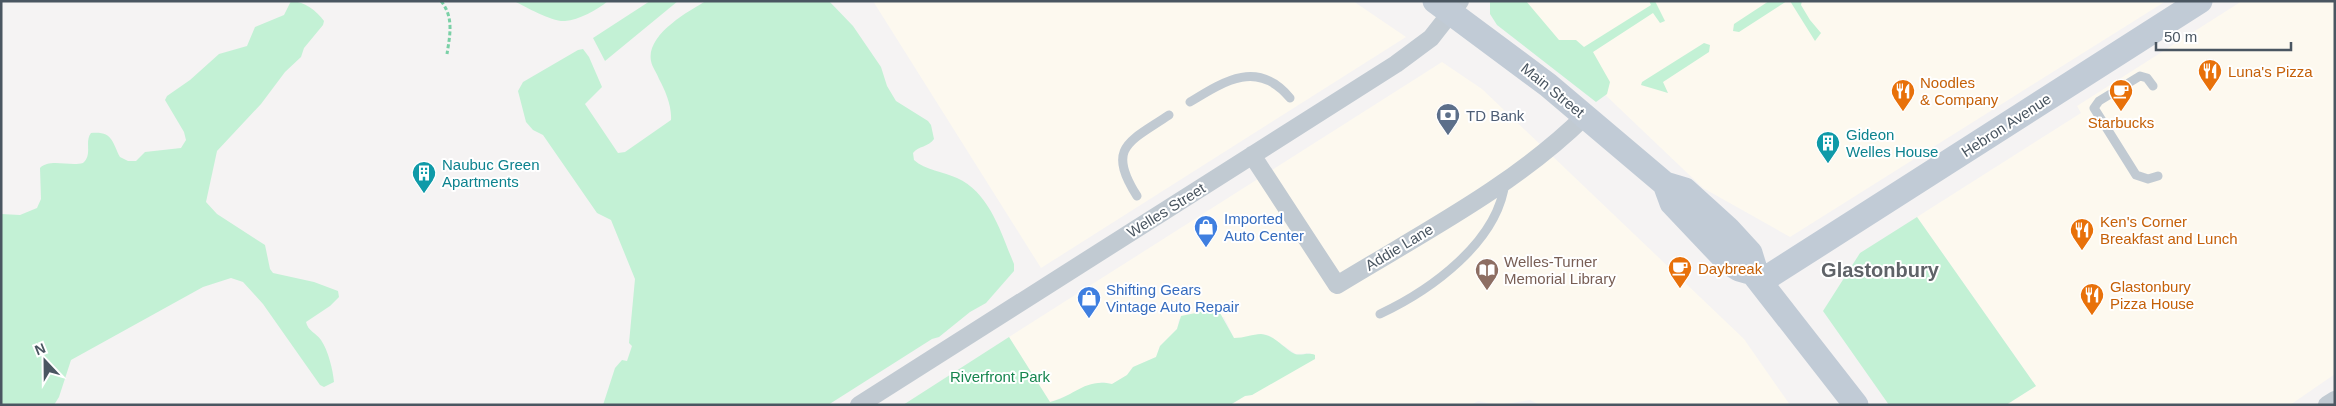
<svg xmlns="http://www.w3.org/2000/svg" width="2336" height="406" viewBox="0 0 2336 406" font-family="Helvetica,sans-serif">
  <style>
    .commercial { fill: #fdf9ef }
    .green { fill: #c3f1d5 }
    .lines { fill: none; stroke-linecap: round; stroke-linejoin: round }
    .path { stroke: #7ad0a6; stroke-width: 3; stroke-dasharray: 4 2.5; stroke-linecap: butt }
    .service { stroke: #c1cad2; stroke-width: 9 }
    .minor { stroke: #c1cad2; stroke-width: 18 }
    .secondary { stroke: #c1cbd6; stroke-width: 25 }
    .labels { text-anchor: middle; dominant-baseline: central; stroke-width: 4; stroke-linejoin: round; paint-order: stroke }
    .food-label { font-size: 15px; fill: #c56008; stroke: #fff; text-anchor: start }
    .street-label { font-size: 15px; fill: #4a5661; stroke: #fff }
    .service-label { font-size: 15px; fill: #4e5e75; stroke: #fff; text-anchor: start }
    .culture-label { font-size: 15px; fill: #0d838f; stroke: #fff; text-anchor: start }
    .shop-label { font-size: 15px; fill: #366cbe; stroke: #fff; text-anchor: start }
    .education-label { font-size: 15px; fill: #785e54; stroke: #fff; text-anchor: start }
    .park-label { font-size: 15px; fill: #17864f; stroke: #fff }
    .district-label { font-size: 20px; font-weight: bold; fill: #5f6368; stroke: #fff }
  </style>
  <rect width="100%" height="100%" fill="#f5f3f3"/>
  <path class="commercial" d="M873,1H1353L1406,37L1041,268Z
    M1500,1H2166L1790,237L1703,188L1533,26Z
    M2242,1H2335V374L2290,405H2006L2036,386L1917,217L2081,113L2077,106Z
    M1442,62L1482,89L1744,339L1790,405H1540L1530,400L1498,405L1478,401L1471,405H1230L1245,396L1252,395L1311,353L1296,354L1268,335L1259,334L1245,338H1234L1224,317L1179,319L1177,329L1160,346L1156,357L1133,367L1127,375L1112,384L1102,382L1050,402L1009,337Z"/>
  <path class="green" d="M291,1C304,1 317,11 324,21L323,25L304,48L301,57L285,72L261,104L217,151L206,202L217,214L265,245L270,269L273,273L314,282L338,291L339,297L330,306L306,322C308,331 316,333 321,340C328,350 333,370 334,382L324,387L320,385L263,304L243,282L231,278L203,287L71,360L59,397L54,405H1V214L20,215L37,208L41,199L40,168C50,158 70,167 83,163C93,154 84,142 91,133C113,131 112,142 120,157L128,161H136L145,152L181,148L186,140L184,132L165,100L167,96L190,80L219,54L247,46L255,27L284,15Z
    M514,1H608C597,10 579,20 565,21C552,22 526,7 514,1Z
    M650,1H678L605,61L593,38Z
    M706,1H829L853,26L881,67L887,86L896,101L928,121L931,125L934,139C929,147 918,146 913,153L914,160C925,170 944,172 957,178C990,193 1001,233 1014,264V271L986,303L970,312L939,337L932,339L828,405H603L615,368L622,360L627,361L632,346L629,343L635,279L611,220L597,213L543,135L533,130L526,122L518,91L523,82L578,50L583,49L589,57L602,87L585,104L618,153L625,152L671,120C672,106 665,90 659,79C657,73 652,67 651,61C646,35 687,12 706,1Z
    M1490,1H1526L1559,40H1576L1584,47L1651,5L1649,1H1655L1665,21L1660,23L1653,13L1593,52L1610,82L1607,94L1596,102L1497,25L1490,14Z
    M1769,1H1787L1739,32L1733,31L1734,24Z
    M1790,1H1802L1801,5L1810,20L1821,33L1815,41Z
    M1704,43L1710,45L1709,52L1663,82L1668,93L1641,85L1642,82Z
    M1917,217L2036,386L2006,405H1889L1823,311L1860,253Z
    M1210,310L1220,313L1234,338C1244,338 1253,334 1261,334C1275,335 1283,348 1295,354C1301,356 1308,352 1315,355V359L1252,395L1245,396L1230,405H903L1009,337L1050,402C1074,397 1084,378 1112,384L1127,375L1133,367L1156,357L1160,346L1177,329L1181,316Z"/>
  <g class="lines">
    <path class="path" d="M441,1C454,17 450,35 447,54"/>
    <path class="service" d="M2153,86L2147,78L2140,76L2099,101L2094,108L2136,175L2148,179L2158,176
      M1190,102C1224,81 1258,59 1290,98
      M1137,196C1106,147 1129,142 1169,115
      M1380,314C1431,290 1498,242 1505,182"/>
    <path class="minor" d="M1252,155L1337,285C1422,233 1514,186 1585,116
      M859,405L1396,64L1431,38L1460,1
      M2327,405L2335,400"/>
    <path class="secondary" d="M1435,1L1548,85L1665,184L1685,190L1728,229L1750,253L1754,266L1753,273
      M1665,184L1672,203L1728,262L1739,269L1753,273L1856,405
      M1760,282L2200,1"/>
  </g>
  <defs>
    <g id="restaurant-pin" transform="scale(1.25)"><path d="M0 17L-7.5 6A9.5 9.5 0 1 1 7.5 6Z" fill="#e8710a" stroke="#fff"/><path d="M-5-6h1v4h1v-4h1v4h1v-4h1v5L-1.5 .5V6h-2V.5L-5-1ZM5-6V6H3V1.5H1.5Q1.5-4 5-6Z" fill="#fff"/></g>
    <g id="cafe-pin" transform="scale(1.25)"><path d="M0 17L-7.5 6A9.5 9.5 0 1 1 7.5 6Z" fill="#e8710a" stroke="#fff"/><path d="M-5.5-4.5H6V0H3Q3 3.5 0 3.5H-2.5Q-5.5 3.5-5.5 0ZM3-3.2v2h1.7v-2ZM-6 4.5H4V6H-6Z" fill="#fff"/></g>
    <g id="bank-pin" transform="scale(1.25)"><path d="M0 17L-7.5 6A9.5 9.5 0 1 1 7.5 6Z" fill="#5c6f8a" stroke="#fff"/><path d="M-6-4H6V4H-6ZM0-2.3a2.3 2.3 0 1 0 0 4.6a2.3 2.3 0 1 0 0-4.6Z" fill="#fff"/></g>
    <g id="building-pin" transform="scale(1.25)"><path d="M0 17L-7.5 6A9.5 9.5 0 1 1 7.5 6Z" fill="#0f9aa8" stroke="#fff"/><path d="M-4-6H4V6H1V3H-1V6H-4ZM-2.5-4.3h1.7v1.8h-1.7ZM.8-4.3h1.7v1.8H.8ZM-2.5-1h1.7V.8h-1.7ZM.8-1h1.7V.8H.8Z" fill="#fff"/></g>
    <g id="shop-pin" transform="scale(1.25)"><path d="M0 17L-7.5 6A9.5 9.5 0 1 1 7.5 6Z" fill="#3f7fe0" stroke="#fff"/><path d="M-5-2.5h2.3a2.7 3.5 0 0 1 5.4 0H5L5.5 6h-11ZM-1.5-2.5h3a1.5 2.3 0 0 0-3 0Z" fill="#fff"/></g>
    <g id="library-pin" transform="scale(1.25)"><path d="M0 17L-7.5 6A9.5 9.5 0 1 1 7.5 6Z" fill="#8d6e63" stroke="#fff"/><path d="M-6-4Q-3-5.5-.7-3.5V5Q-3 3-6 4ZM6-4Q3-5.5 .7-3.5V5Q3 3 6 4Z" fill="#fff"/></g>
  </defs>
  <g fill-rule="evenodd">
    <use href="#restaurant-pin" x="2210" y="71"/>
    <use href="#restaurant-pin" x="1903" y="91"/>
    <use href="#cafe-pin" x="2121" y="91"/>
    <use href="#bank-pin" x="1448" y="115"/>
    <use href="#building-pin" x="1828" y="143"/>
    <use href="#building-pin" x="424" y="173"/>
    <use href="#shop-pin" x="1206" y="227"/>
    <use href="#restaurant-pin" x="2082" y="230"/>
    <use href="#cafe-pin" x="1680" y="268"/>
    <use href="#library-pin" x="1487" y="270"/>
    <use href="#restaurant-pin" x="2092" y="295"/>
    <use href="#shop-pin" x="1089" y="298"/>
  </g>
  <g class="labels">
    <g class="food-label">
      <text x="2228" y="71">Luna's Pizza</text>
      <text x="1920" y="82">Noodles<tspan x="1920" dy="17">&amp; Company</tspan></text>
      <text x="2121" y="122" text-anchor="middle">Starbucks</text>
      <text x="2100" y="221">Ken's Corner<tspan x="2100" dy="17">Breakfast and Lunch</tspan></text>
      <text x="1698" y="268">Daybreak</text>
      <text x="2110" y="286">Glastonbury<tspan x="2110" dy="17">Pizza House</tspan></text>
    </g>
    <g class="street-label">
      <text transform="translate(1553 90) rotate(39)">Main Street</text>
      <text transform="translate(2006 125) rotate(-33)">Hebron Avenue</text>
      <text transform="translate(1166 210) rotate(-32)">Welles Street</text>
      <text transform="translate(1399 247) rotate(-31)">Addie Lane</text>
    </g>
    <g class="service-label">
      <text x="1466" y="115">TD Bank</text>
    </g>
    <g class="culture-label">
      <text x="1846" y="134">Gideon<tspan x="1846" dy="17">Welles House</tspan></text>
      <text x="442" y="164">Naubuc Green<tspan x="442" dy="17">Apartments</tspan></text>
    </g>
    <g class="shop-label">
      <text x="1224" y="218">Imported<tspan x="1224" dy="17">Auto Center</tspan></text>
      <text x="1106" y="289">Shifting Gears<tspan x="1106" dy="17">Vintage Auto Repair</tspan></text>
    </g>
    <g class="education-label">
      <text x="1504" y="261">Welles-Turner<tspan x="1504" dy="17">Memorial Library</tspan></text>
    </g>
    <g class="park-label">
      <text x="1000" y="376">Riverfront Park</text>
    </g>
    <g class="district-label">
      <text x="1880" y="270">Glastonbury</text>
    </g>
  </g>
  <rect width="2336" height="406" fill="none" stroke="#4a5661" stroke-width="5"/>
  <g transform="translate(45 361) rotate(338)" stroke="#ffffff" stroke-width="4" paint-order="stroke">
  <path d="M0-4L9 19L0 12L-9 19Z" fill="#4a5661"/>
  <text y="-8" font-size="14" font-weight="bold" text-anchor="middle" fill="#4a5661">N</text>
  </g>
  <path d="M2156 42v8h135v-8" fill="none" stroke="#4a5661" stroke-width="2.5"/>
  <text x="2164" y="42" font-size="15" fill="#4a5661" stroke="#ffffff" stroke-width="4" paint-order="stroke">50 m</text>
</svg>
